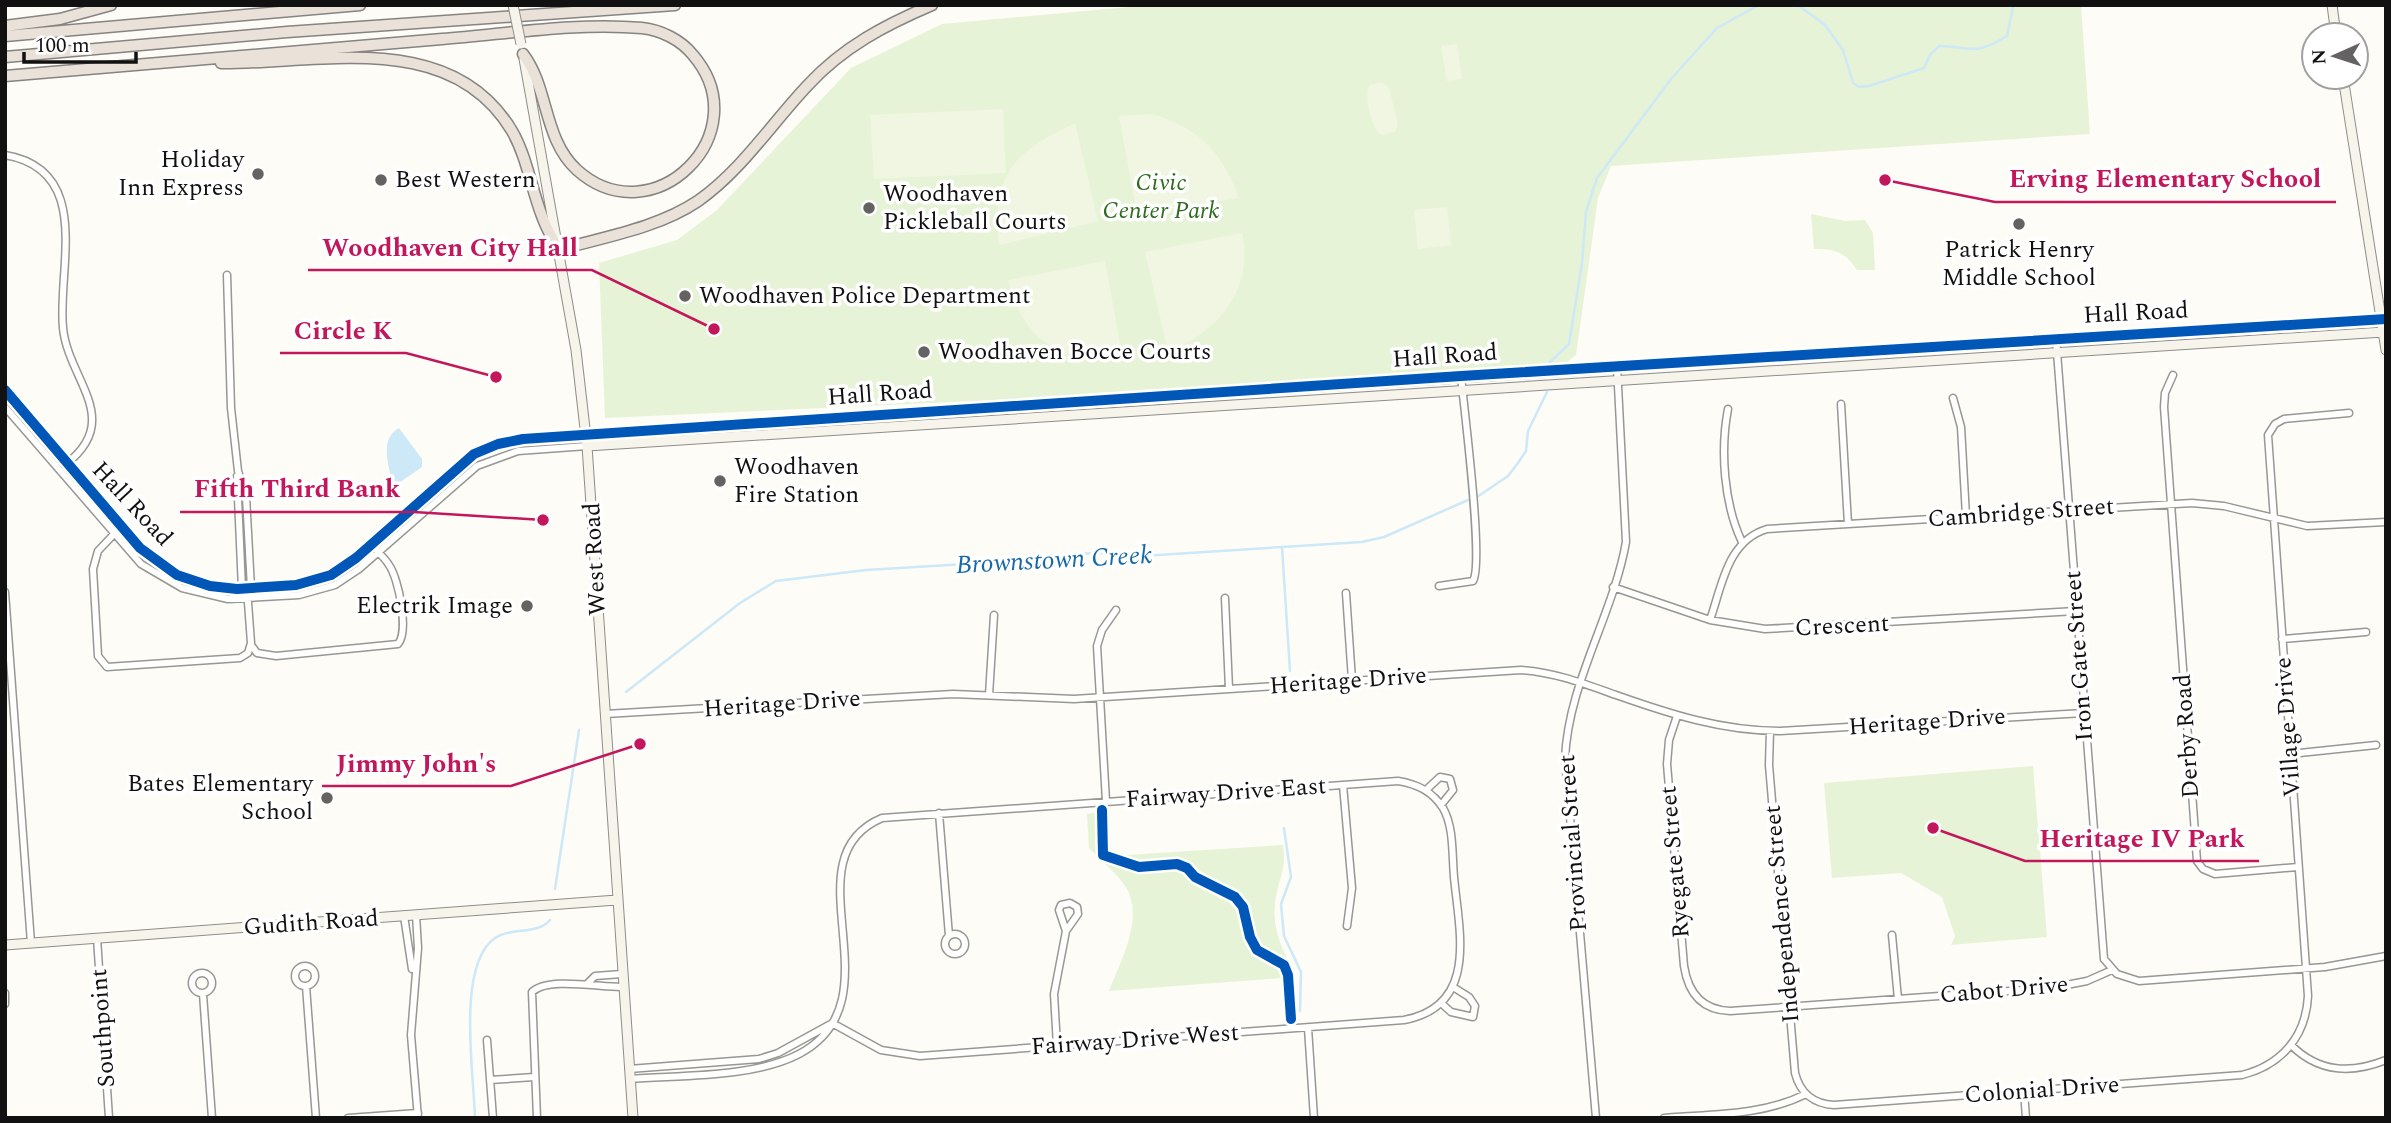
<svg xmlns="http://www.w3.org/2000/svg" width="2391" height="1123" viewBox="0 0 2391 1123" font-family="Spectral,serif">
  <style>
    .green { fill: #e7f3d7 }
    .pitch { fill: #f0f6e1 }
    .water { fill: #cde8f7 }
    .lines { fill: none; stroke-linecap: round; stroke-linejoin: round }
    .stream { stroke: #cde8f7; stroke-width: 2.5 }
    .street-casing { stroke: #979795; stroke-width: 9 }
    .secondary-casing { stroke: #8e8d8b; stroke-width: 11 }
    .highway-casing { stroke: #858482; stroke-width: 13 }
    .street { stroke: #fffffe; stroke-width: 6 }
    .secondary { stroke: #f6f4eb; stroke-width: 9 }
    .highway { stroke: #eae1d8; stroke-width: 10 }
    .secondary-bridge-casing { stroke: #8e8d8b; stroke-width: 11; stroke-linecap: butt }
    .secondary-bridge { stroke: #f6f4eb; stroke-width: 9 }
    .cycleway-casing { stroke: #fff; stroke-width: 15 }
    .cycleway { stroke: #0057b8; stroke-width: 10 }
    .poi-dot { fill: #646362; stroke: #fff; stroke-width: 2.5 }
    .labels { text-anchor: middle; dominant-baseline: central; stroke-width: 7; stroke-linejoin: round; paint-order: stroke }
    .poi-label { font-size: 24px; fill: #111; stroke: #fff; text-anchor: start }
    .park-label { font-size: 24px; font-style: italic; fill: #2f6b1f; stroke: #fff }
    .street-label { font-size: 24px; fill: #111; stroke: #fff }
    .water-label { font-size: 26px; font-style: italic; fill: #1768a6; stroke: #fff }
    .leader { fill: none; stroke: #c2185b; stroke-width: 2.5 }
    .callout-dot { fill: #c2185b; stroke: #fff; stroke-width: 2.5 }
    .callout-label { font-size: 26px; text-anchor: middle; font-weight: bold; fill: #c2185b; stroke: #fff; stroke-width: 7; stroke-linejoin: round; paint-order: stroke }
  </style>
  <rect width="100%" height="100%" fill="#fdfcf7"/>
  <path class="green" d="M1152,5H2081L2090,134L1611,166L1598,198L1576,355L1567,362L1019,399L605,418L599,263L677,240L717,210L851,68L942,24Z
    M1811,214L1845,221L1865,220L1873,233L1875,270H1857C1845,252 1835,249 1814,249Z
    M2033,766L2047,937L1951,945L1955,936L1942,897L1901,873L1832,878L1824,783Z
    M1109,810L1111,856L1283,845C1287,871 1277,881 1275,904C1272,932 1284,952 1296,977L1109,991C1121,960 1147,914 1123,883C1114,871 1100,860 1089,848L1087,814Z"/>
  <path class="pitch" d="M1457,44L1462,79L1447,81L1441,46Z
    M1382,82L1389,88L1398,124L1395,132L1382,135C1371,129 1363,95 1370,85Z
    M1003,109L1006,173L874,179L870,115Z
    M1152,114C1198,127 1223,153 1239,198L1137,214L1119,116Z
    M1075,123L1098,221L999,245C991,173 1015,152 1075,123Z
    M1447,207L1451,245L1418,249L1414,210Z
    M1242,233C1255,288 1217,334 1168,351L1145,252Z
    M1105,261L1123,360C1087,361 1046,354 1025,321C1017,309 1013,293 1008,280Z"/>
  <path class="water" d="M399,428L422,459V467L393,487C390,468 378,439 399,428Z"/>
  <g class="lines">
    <path class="stream" d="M1798,5L1825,25L1843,50L1853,83L1859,87L1869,86L1924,68L1930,55L1939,46C1971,47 1975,56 2007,36L2013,7
      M1550,362L1569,344L1582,263L1586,212L1597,178L1671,79L1717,28L1759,5
      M1477,497L1508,476L1518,463L1526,451L1528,431L1547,392
      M1282,547L1290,671
      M626,692L740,603L776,581L866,570L1015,561L1061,554L1113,553L1142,556L1362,542L1384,537L1468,500
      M1284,828L1291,877L1281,904L1284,936L1301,972L1300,1011
      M555,889L579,730
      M475,1118C474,1075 456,965 495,938C511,927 538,935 550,920"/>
    <g class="street-casing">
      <path id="street" d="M5,155C94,170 57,269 63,328C68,380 124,419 66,464
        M227,275L231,408L238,471L246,496L251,588
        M2056,339L2104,959L2117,974L2139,981L2325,967L2386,956
        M2173,375L2165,393L2164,407L2197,861L2203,869L2215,874L2298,867
        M5,390L149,556L177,575L210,586L237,589L308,583L344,567L463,462L482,450L506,442L586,434
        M1953,398L1961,427L1966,516
        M1841,404L1848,524
        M5,407L141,564L182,588L228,599L299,595L335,585L359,569L477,466L518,451L587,446
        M1728,409C1720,451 1724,504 1742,542
        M237,476L242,589
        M115,533L98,551L93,569L98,656L107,667L240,658L248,653L251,643L247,589
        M1439,586L1473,581C1484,562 1464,409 1461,376
        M1613,587L1710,620L1765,629L2076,611
        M5,592L31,943
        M1346,593L1352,680
        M1225,598L1229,689
        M1710,620C1722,586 1727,541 1767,529L2192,503L2224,506L2307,526L2386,522
        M2282,639L2366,632
        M251,645L257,653L276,656L398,644C409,632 399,579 389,565C385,558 377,551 371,545
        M989,695L994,615
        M605,714L953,694L1074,699L1521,670C1554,672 1585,684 1616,695C1670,714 1722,731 1780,731L2084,713
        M1677,716L1669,740L1667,764L1684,966C1688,992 1701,1010 1730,1011L2051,988L2087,981L2112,970
        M1770,731L1769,765L1795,1073C1800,1093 1814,1104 1834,1105L2242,1075C2281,1065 2306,1037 2308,996L2268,435L2275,424L2284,419L2349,413
        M2290,754L2376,745
        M1343,785L1352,888L1347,926
        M1426,790L1440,777L1450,779L1453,790L1441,805
        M1106,801L1097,646L1102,630L1116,610
        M939,813L949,936
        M416,915L418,948L411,1035L418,1118
        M404,916L412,969
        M945 944a10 10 0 1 1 20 0a10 10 0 1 1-20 0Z
        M1892,935L1898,999
        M97,938L109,1118
        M295 976a10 10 0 1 1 20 0a10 10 0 1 1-20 0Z
        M192 983a10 10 0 1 1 20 0a10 10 0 1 1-20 0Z
        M587,984L595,976L622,974
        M306,986L316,1118
        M5,993V1004
        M203,994L212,1118
        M1441,1003L1451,1012L1473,1017L1475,1006L1469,997L1453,987
        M1308,1028L1314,1118
        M487,1040L493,1118
        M2291,1045C2319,1073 2351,1074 2386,1060
        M1057,1046L1054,994L1066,931L1078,914L1077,907L1070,903L1061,905L1059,910L1066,931
        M629,1069L759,1059L778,1053L831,1024
        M630,1079C681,1075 753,1078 799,1054C902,1000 785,859 882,818L1398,781C1417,784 1432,791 1443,808C1454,827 1452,855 1454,877C1459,931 1479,1006 1404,1020L920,1056L881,1050L832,1023
        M490,1080L534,1077
        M2024,1091L2026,1118
        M348,1118L418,1113
        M537,1118L532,992C548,976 602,988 623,987
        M1596,1118L1565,759C1568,683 1613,616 1626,542L1617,366
        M1664,1118C1712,1114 1762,1116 1806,1094"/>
    </g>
    <g class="secondary-casing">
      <path id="secondary" d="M2332,5L2336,35
        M524,59L576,350L587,446L633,1118
        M2343,77L2386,350
        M586,434L2382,319
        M587,446L2384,332
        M5,945L617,900"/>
    </g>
    <g class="highway-casing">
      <path id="highway" d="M5,26L60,19L111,5
        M5,36L360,5
        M5,57L287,32L675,5
        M221,63C319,64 451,28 512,131C527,157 531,188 542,216C546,228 553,239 558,250C604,237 658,228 698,201C742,170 772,123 808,85C843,47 885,25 932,5
        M5,76C151,65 296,50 442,39C507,34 577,22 642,28C661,30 681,40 693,55C760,133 653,238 577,170C543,139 549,88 523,54"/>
    </g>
    <use href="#street" class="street"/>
    <use href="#secondary" class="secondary"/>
    <use href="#highway" class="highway"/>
    <g class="secondary-bridge-casing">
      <path id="secondary-bridge" d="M513,5L521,44"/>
    </g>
    <use href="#secondary-bridge" class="secondary-bridge"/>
    <g class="cycleway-casing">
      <path id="cycleway" d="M5,390L140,548L177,575L210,586L237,589L296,585L331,575L356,558L474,454L498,444L523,439L1461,376L2386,319
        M1102,810L1103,855L1139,867L1177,864L1187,868L1195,877L1235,897L1243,907L1250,937L1257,950L1284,965L1288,975L1291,1019"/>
    </g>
    <use href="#cycleway" class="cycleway"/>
  </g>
  <g class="poi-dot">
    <circle cx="258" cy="174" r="7"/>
    <circle cx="381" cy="180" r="7"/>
    <circle cx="869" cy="208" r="7"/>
    <circle cx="2019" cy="224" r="7"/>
    <circle cx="685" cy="296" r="7"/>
    <circle cx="924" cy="352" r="7"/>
    <circle cx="720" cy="481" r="7"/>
    <circle cx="527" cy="606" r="7"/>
    <circle cx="327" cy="798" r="7"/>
  </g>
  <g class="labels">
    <g class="poi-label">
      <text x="244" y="160" text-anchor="end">Holiday<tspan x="244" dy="28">Inn Express</tspan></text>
      <text x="395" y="180">Best Western</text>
      <text x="883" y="194">Woodhaven<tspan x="883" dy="28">Pickleball Courts</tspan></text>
      <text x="2019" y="250" text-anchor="middle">Patrick Henry<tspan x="2019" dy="28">Middle School</tspan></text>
      <text x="699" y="296">Woodhaven Police Department</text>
      <text x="938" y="352">Woodhaven Bocce Courts</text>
      <text x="734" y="467">Woodhaven<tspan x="734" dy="28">Fire Station</tspan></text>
      <text x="513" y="606" text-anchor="end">Electrik Image</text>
      <text x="313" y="784" text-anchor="end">Bates Elementary<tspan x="313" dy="28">School</tspan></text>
    </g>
    <g class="park-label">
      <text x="1161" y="183">Civic<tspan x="1161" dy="28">Center Park</tspan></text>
    </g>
    <g class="street-label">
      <text transform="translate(2136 313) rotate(-3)">Hall Road</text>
      <text transform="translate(1445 356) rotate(-4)">Hall Road</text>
      <text transform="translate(880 394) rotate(-4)">Hall Road</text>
      <text transform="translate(132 504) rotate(47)">Hall Road</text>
      <text transform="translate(2021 513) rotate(-4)">Cambridge Street</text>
      <text transform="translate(595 559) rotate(-93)">West Road</text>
      <text transform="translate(1842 626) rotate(-3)">Crescent</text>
      <text transform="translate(2079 656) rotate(-94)">Iron Gate Street</text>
      <text transform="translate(1348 681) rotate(-4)">Heritage Drive</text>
      <text transform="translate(782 704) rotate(-4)">Heritage Drive</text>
      <text transform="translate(1927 722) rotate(-4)">Heritage Drive</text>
      <text transform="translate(2288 727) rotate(-94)">Village Drive</text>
      <text transform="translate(2187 736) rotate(-94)">Derby Road</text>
      <text transform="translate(1226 793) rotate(-4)">Fairway Drive East</text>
      <text transform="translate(1573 843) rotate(-94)">Provincial Street</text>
      <text transform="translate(1675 862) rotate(-95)">Ryegate Street</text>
      <text transform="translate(1782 914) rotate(-95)">Independence Street</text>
      <text transform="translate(311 923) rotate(-4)">Gudith Road</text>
      <text transform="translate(2004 990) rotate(-5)">Cabot Drive</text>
      <text transform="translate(103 1028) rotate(-94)">Southpoint</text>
      <text transform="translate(1135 1040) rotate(-4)">Fairway Drive West</text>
      <text transform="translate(2042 1090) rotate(-4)">Colonial Drive</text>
    </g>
    <g class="water-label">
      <text transform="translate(1054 560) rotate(-3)">Brownstown Creek</text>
    </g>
  </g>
  <path class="leader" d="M1885 180L1995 202H2336M714 329L592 270H308M496 377L406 353H280M543 520L414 512H180M640 744L511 786H322M1933 828L2025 861H2259"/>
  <g class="callout-dot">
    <circle cx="1885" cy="180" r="7"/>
    <circle cx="714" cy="329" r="7"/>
    <circle cx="496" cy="377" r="7"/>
    <circle cx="543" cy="520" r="7"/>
    <circle cx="640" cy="744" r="7"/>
    <circle cx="1933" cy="828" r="7"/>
  </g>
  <g class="callout-label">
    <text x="2165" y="187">Erving Elementary School</text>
    <text x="450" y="256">Woodhaven City Hall</text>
    <text x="343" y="339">Circle K</text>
    <text x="297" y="497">Fifth Third Bank</text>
    <text x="416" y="772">Jimmy John's</text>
    <text x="2142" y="847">Heritage IV Park</text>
  </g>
  <rect width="2391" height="1123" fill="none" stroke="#111111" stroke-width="14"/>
  <g transform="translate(2335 56) rotate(267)"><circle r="33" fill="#ffffff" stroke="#a0a0a0" stroke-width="2"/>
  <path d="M0-5L12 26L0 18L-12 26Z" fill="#646362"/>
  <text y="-10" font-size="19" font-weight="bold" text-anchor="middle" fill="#111111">N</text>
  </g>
  <path d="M24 52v10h112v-10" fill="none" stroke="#111111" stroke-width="3.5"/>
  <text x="35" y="52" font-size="21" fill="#111111" stroke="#ffffff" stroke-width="5" paint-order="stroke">100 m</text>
</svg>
